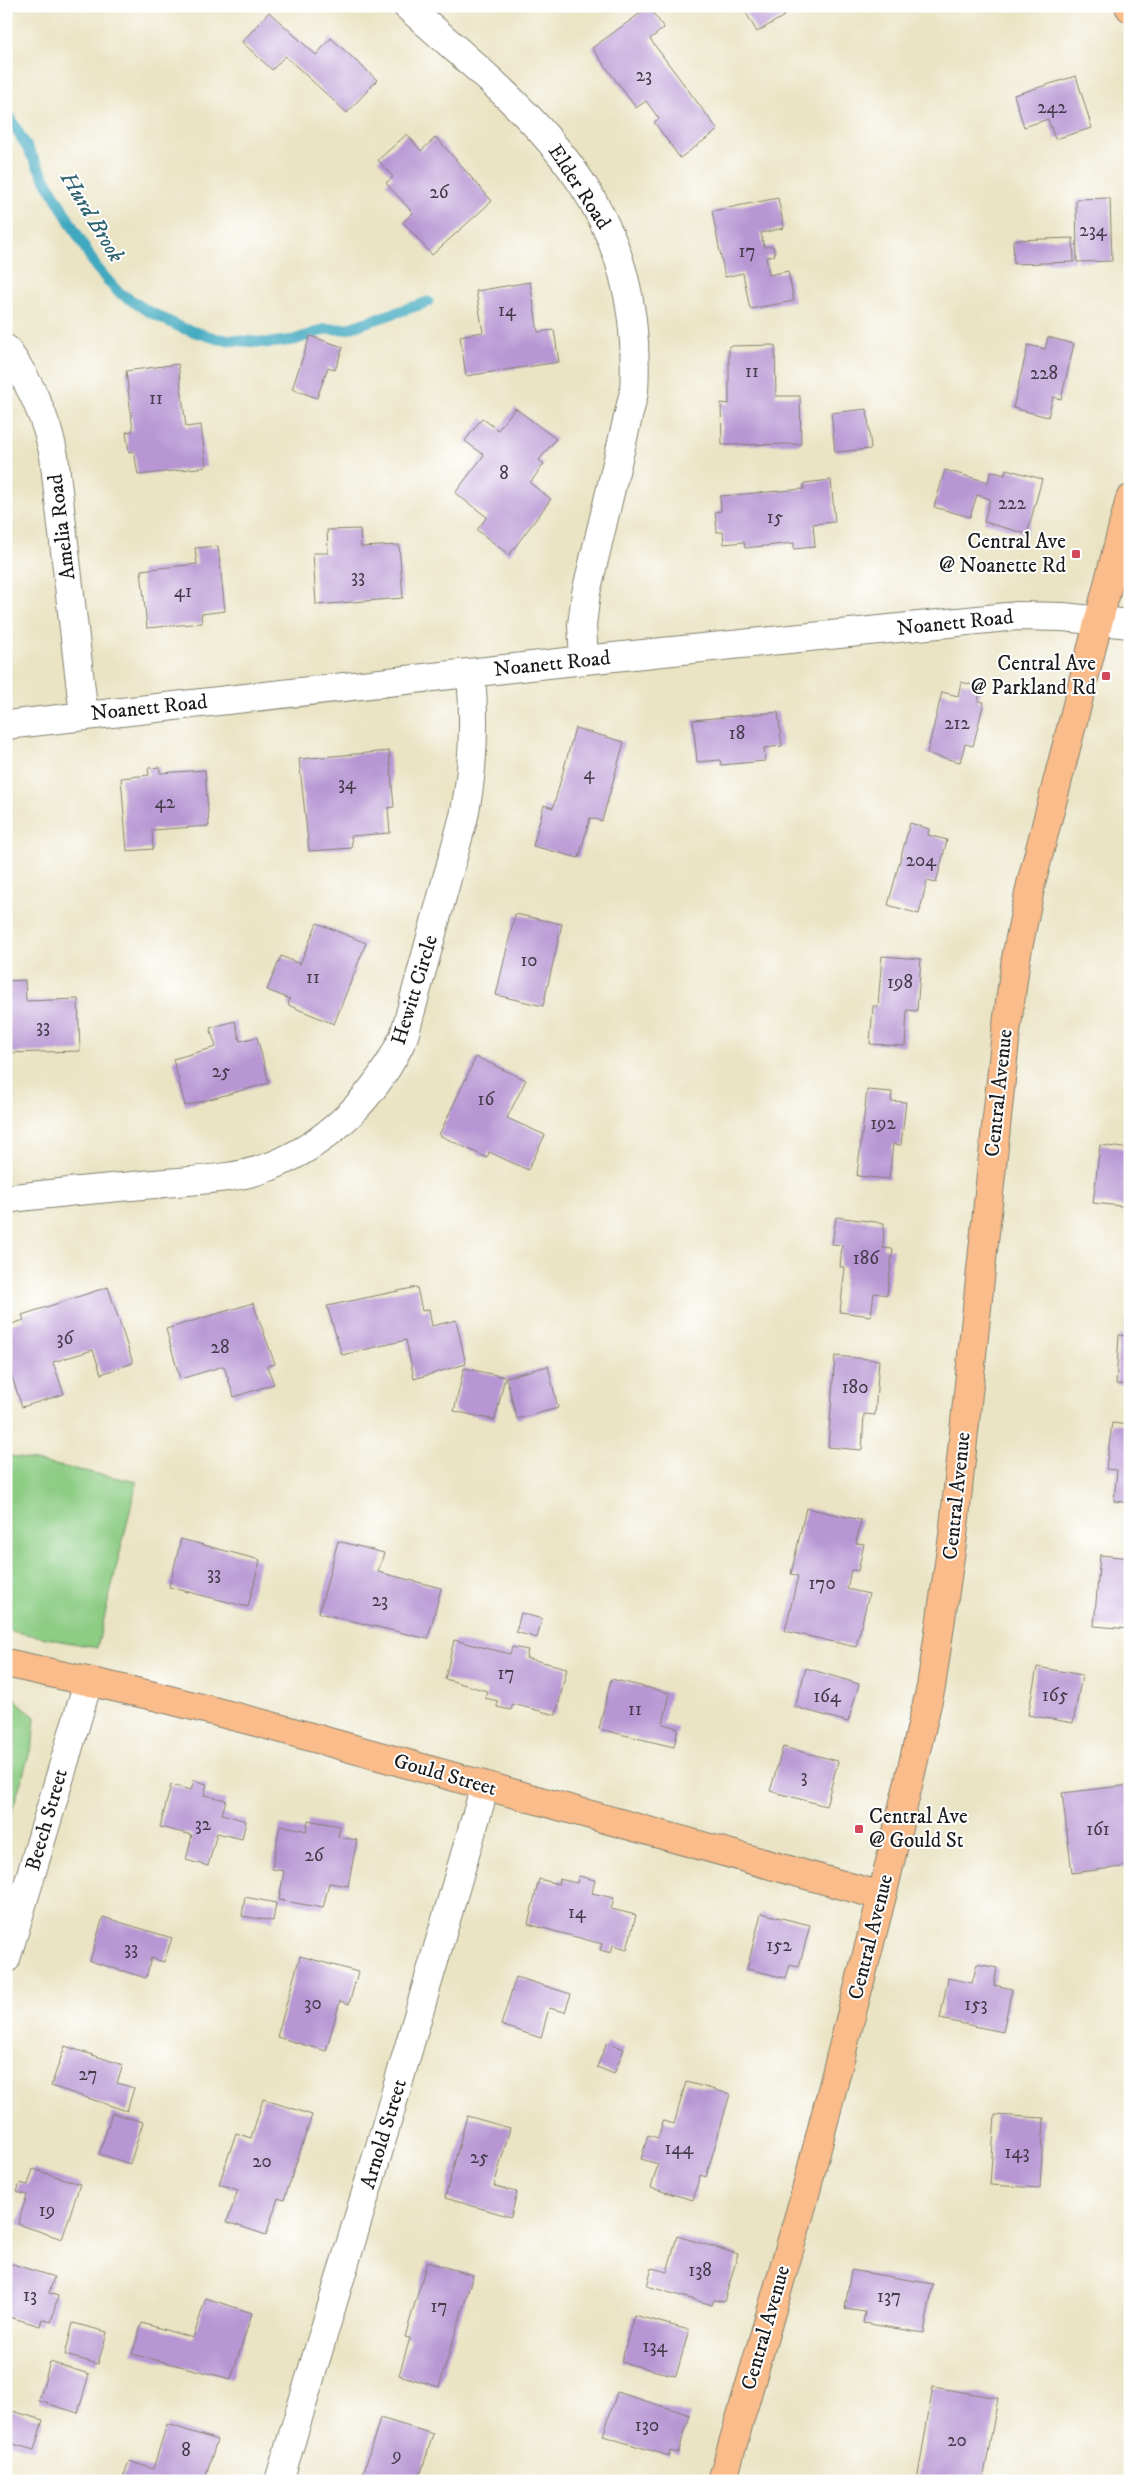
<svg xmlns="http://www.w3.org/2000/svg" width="1136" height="2487" viewBox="0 0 1136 2487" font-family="'IM FELL DW Pica',serif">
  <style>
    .green { fill: #8ccc83; stroke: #547450 }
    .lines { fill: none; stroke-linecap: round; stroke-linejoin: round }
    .stream { stroke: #3fa9bf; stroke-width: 11 }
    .building { fill: #b796d3 }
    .minor-casing { stroke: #838070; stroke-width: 30 }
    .major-casing { stroke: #838070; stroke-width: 30 }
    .minor { stroke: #fff; stroke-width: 28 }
    .major { stroke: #f9bc8a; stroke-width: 28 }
    .poi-dot { fill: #d1495b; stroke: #fff; stroke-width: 2 }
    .labels { text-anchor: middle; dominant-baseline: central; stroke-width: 4; stroke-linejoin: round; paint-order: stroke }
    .number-label { font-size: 19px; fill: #433a4a }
    .street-label { font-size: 21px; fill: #1c1c1c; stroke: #fff }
    .poi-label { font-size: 21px; fill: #1c1c1c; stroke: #fff; text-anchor: end }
    .water-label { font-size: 22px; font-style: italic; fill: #2e626e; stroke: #fff }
  </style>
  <rect width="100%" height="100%" fill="#fff"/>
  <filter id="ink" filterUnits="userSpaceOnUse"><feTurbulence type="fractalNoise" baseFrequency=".02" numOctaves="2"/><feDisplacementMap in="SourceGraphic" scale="10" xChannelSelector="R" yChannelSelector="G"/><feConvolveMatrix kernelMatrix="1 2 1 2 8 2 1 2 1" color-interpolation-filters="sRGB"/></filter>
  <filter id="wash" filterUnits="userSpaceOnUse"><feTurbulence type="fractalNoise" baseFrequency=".0096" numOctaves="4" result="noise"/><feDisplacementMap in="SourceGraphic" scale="20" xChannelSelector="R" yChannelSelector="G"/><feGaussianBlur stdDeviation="1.12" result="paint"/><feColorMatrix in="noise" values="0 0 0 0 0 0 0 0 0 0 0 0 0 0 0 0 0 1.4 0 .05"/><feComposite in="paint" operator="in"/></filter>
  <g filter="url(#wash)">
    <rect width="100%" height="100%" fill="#eae4c4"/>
    <path class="green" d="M6,1455L137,1482L97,1648L6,1630Z
      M6,1696L14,1698L35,1717L33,1742L6,1831Z"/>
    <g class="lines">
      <path class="stream" d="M6,111L96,267L117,291L146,310L182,328L218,339L269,343L294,340L326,329H346L428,302"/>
    </g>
    <g id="blocks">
      <path class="building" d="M742,6H779L784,16L757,32Z
        M649,7L664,28L650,39L718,130L680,158L654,122L659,119L646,101L636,108L592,48Z
        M269,12L316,55L331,38L377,80L347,113L285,56L272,70L242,42Z
        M1076,76L1092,128L1055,139L1048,119L1024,127L1014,95Z
        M407,134L421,151L436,137L492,201L432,255L403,222L413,213L386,183L393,177L378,160Z
        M778,198L784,228L761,233L764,247L773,246L775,255L766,257L769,275L788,271L794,301L750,309L743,273L725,277L712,211Z
        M1110,198L1112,261L1077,262L1076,199Z
        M1073,238L1074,262L1014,264L1013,240Z
        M530,282L538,332L554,330L559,362L466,376L460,336L483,332L476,291Z
        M310,336L343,347L335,370L328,367L317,398L292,389Z
        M1048,337L1074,344L1061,399L1053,397L1048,417L1013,408L1028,345L1045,349Z
        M775,345L776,396H800L801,444L722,445L721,403L729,404V346Z
        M178,364L186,427L201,425L206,467L138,475L134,451L129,452L126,432L133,431L126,371Z
        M515,408L556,439L539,460L544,464L530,483L551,499L509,555L477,530L487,517L455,493L484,455L465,441L482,418L498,430Z
        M867,409L871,449L835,452L831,413Z
        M1006,469L1042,479L1027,534L984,522L990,499L977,495L970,517L934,507L945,470L988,482L991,471L1005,475Z
        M831,480L835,522L813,524L815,547L794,549V543L745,548L744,542L724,544L723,532H717L715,512L721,511L720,496L804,489V483Z
        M360,529L361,547L399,545L403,598L316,605L313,553H328L327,530Z
        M218,546L225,611L201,614L202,623L147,628L141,570L197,564L195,548Z
        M961,682L981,687L978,701L984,702L973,746L965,744L960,762L927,754L942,692L958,696Z
        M778,712L782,746L764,748L765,761L721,765L720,760L697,762L693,720Z
        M575,728L624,742L602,821L590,818L579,858L533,846L544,805L553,808Z
        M389,751L394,807L388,808L390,833L351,836L352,848L309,851L299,759Z
        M160,767V773L205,770L209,826L152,830L153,849L127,851L121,778L149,775L148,768Z
        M910,823L929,829L928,835L947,840L936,883L927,881L919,914L888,905Z
        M515,914L562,924L543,1006L496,995Z
        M317,923L366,943L334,1024L288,1005L290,999L267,990L281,956L300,964Z
        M882,956L921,959L917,1011L907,1010L905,1046L870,1044L873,1006H878Z
        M25,980L26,1001L78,999L80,1051L6,1053V981Z
        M235,1021L240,1041L257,1037L269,1083L185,1106L173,1059L216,1047L210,1028Z
        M476,1057L526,1080L507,1118L545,1135L528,1170L489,1152L487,1158L439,1135Z
        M867,1090L892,1092L891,1101L906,1102L901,1145L893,1144L889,1179L857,1176Z
        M1100,1145L1130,1149V1207L1093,1203Z
        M836,1217L884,1223L883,1248L893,1249L887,1295L874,1293L871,1316L840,1312L845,1267H840L842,1245L832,1244Z
        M108,1287L133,1363L101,1374L93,1350L53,1362L64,1394L22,1407L6,1359V1326L24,1320L22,1315Z
        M417,1287L422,1311L429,1309L432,1326L456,1320L466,1364L414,1379L406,1340L342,1355L327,1306Z
        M253,1303L275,1364L267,1366L274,1384L234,1397L224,1366L180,1379L166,1329Z
        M1126,1317H1130V1385L1116,1384L1119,1335L1125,1336Z
        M835,1356L879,1360L875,1415L864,1414L862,1450L828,1447Z
        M548,1366L558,1408L517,1419L506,1377Z
        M464,1368L505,1377L495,1420L454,1411Z
        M1112,1423L1130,1425V1503L1114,1501L1117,1470L1106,1469Z
        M806,1508L861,1520L856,1543L864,1544L858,1571L851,1570L847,1589L869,1594L856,1647L785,1631L798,1576L791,1574Z
        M181,1539L260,1560L248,1607L169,1587Z
        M338,1541L384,1553L378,1572L441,1588L428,1639L319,1613Z
        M1100,1555L1130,1558V1629L1094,1626Z
        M521,1613L542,1619L537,1638L516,1632Z
        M454,1640L510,1654L512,1647L528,1650L526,1658L567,1668L556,1715L513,1704L511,1710L497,1707L498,1701L485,1698L487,1691L445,1679Z
        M1037,1667L1082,1675L1073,1723L1028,1715Z
        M806,1668L859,1684L848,1722L795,1707Z
        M611,1679L670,1693L663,1724L678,1728L674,1747L599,1729Z
        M783,1747L838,1761L826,1806L770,1791Z
        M194,1780L207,1784L204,1795L226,1800L222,1814L246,1821L242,1839L217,1833L208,1866L186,1860L192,1835L160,1827L171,1785L191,1790Z
        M1130,1785V1866L1072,1873L1062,1793Z
        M308,1820L340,1826L338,1837L357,1840L348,1886L329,1883L323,1908L279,1900L284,1871L272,1869L280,1825L307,1831Z
        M579,1876L595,1880L592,1893L614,1898L611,1909L636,1915L627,1949L613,1945L611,1953L600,1950L602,1944L528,1924L539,1879L558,1884L559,1879L577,1883Z
        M245,1897L276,1903L273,1921L242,1916Z
        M761,1913L810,1925L799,1967L790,1965L786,1978L747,1969Z
        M103,1917L172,1938L164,1962L151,1958L146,1978L90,1961Z
        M300,1956L358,1972L349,2004L340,2001L326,2051L277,2037Z
        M977,1964L997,1968L994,1985L1012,1989L1003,2032L940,2019L948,1978L972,1983Z
        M516,1977L571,1994L565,2012L549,2008L541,2038L501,2025Z
        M607,2042L624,2049L614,2074L597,2067Z
        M65,2046L123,2065L117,2083L134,2088L127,2111L51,2086Z
        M686,2082L730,2094L706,2177L700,2175L693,2200L651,2188L658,2164L641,2159L648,2135L658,2138L663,2121L674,2124Z
        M263,2099L312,2115L284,2200L278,2198L266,2235L227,2222L238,2190L219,2184L236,2133L251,2138Z
        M112,2113L143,2122L130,2164L99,2154Z
        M995,2115L1044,2118L1040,2188L990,2185Z
        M467,2116L510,2128L494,2186L517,2192L511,2217L445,2198Z
        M33,2169L80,2184L62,2239L18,2224L27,2195L17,2192L20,2183L28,2185Z
        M677,2236L738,2254L724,2302L714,2300L712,2305L647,2286L652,2268L667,2272Z
        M6,2262L54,2277L49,2293L58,2296L51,2322L42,2319L40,2326L6,2316Z
        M427,2262L473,2275L439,2387L399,2375L410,2338L405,2337Z
        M851,2270L933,2284L924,2333L863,2323L865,2312L845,2309Z
        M206,2298L252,2313L231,2379L132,2354L142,2323L193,2338Z
        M634,2315L689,2330L676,2376L621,2362Z
        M73,2323L107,2332L98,2364L65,2355Z
        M50,2362L89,2374L78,2413L39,2401Z
        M933,2387L998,2398L983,2481H917Z
        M617,2392L690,2415L678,2453L670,2451L669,2456L603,2436Z
        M6,2409L43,2420L34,2450L6,2442Z
        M380,2418L433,2434L420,2476L433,2481H361Z
        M167,2424L217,2440L204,2481H122L129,2461L153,2469Z"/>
    </g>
  </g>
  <g filter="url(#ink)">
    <use href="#blocks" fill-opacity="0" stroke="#838070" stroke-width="1"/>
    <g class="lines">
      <g class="minor-casing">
        <path id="minor" d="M407,6C536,120 645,202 634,392L586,593L582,625L584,660
          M6,349C30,382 46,416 54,456L84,716
          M6,725L584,660L1017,616L1063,617L1130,624
          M6,1199C59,1192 112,1188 165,1183C199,1180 236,1179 269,1167C330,1143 377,1095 404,1036L464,816C474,768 475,722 471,673
          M6,1959L88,1682
          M279,2481L380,2146L485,1786"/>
      </g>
      <g class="major-casing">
        <path id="major" d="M1129,6L1130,8
          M6,1663L154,1696L264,1724L882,1896
          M722,2481L803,2202L882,1896L931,1687L953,1536L1006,1032L1016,958L1031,884L1130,499"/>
      </g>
      <use href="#minor" class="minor"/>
      <use href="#major" class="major"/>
    </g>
  </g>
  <g class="poi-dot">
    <rect x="1071" y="549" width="10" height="10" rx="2.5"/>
    <rect x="1101" y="671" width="10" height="10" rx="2.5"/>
    <rect x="854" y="1824" width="10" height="10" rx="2.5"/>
  </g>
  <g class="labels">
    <g class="number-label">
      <text x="644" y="75">23</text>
      <text x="1052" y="107">242</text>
      <text x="439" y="192">26</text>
      <text x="1093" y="230">234</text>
      <text x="747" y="251">17</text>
      <text x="507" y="310">14</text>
      <text x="752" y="371">11</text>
      <text x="1044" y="373">228</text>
      <text x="156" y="398">11</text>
      <text x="504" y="473">8</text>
      <text x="1012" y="503">222</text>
      <text x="775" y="517">15</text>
      <text x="358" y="576">33</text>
      <text x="183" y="591">41</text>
      <text x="957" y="723">212</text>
      <text x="737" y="733">18</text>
      <text x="589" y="773">4</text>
      <text x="347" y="783">34</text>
      <text x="165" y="802">42</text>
      <text x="921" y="860">204</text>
      <text x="529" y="960">10</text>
      <text x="313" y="977">11</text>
      <text x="900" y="982">198</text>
      <text x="43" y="1026">33</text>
      <text x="221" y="1071">25</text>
      <text x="486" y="1099">16</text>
      <text x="883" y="1123">192</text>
      <text x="866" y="1258">186</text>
      <text x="65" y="1338">36</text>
      <text x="220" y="1347">28</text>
      <text x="855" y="1387">180</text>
      <text x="214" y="1573">33</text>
      <text x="822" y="1583">170</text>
      <text x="380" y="1600">23</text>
      <text x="506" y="1673">17</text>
      <text x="1055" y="1695">165</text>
      <text x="827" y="1696">164</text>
      <text x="635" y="1709">11</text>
      <text x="804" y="1776">3</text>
      <text x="203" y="1824">32</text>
      <text x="1098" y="1829">161</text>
      <text x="314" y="1855">26</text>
      <text x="577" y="1912">14</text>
      <text x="779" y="1945">152</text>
      <text x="131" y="1948">33</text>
      <text x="313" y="2003">30</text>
      <text x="976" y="2004">153</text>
      <text x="88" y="2074">27</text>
      <text x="679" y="2148">144</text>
      <text x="1017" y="2152">143</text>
      <text x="479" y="2157">25</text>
      <text x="262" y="2161">20</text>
      <text x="47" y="2210">19</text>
      <text x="700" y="2270">138</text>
      <text x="30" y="2295">13</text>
      <text x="889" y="2296">137</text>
      <text x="439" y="2306">17</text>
      <text x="655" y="2346">134</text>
      <text x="647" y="2425">130</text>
      <text x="957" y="2440">20</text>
      <text x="186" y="2450">8</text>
      <text x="397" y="2455">9</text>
    </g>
    <g class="street-label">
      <text transform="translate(579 187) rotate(57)">Elder Road</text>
      <text transform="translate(62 527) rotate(-97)">Amelia Road</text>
      <text transform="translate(955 623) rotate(-6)">Noanett Road</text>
      <text transform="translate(552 664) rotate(-6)">Noanett Road</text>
      <text transform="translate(149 708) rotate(-6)">Noanett Road</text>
      <text transform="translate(415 990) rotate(-73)">Hewitt Circle</text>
      <text transform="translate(999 1093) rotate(-84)">Central Avenue</text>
      <text transform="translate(957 1496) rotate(-84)">Central Avenue</text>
      <text transform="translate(445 1775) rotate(16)">Gould Street</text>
      <text transform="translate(47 1820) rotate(-74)">Beech Street</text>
      <text transform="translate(871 1937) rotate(-76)">Central Avenue</text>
      <text transform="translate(384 2134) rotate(-73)">Arnold Street</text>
      <text transform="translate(766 2328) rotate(-74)">Central Avenue</text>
    </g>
    <g class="poi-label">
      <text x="1066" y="542">Central Ave<tspan x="1066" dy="24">@ Noanette Rd</tspan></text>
      <text x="1096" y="664">Central Ave<tspan x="1096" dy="24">@ Parkland Rd</tspan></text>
      <text x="869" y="1817" text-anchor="start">Central Ave<tspan x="869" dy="24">@ Gould St</tspan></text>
    </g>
    <g class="water-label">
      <text transform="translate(92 217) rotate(59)">Hurd Brook</text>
    </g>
  </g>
  <rect width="1136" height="2487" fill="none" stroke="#fff" stroke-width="25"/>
</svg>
